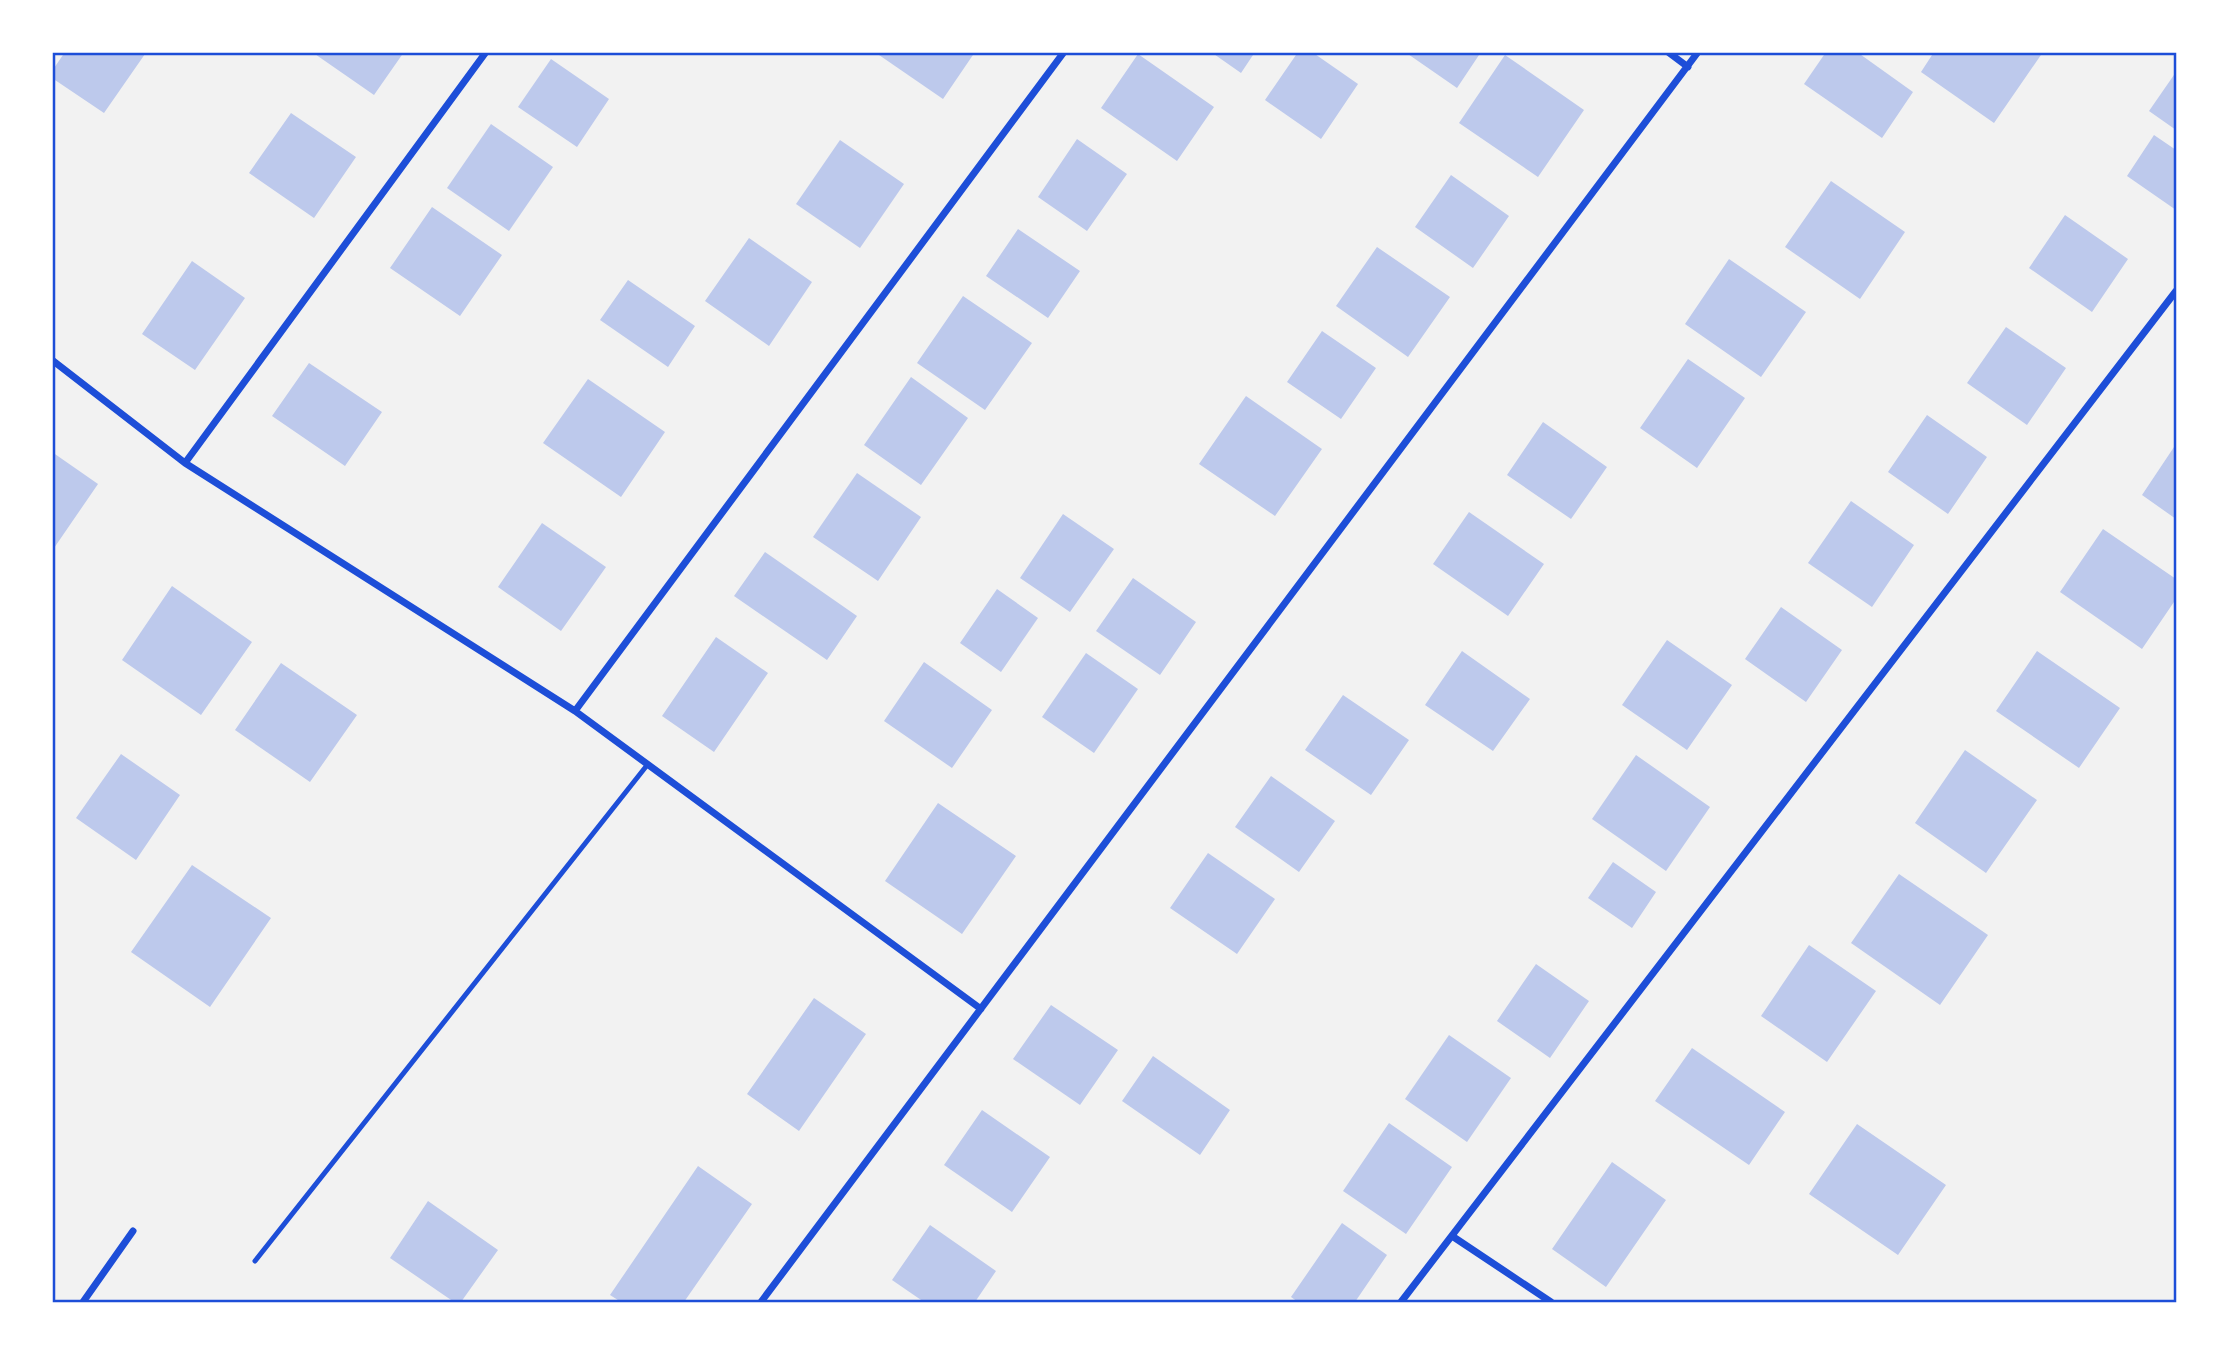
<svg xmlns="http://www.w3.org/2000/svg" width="2229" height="1355" viewBox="0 0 2229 1355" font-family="'PT Serif',serif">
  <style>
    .building { fill: #bdc9ec }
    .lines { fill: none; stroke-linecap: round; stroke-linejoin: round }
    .service { stroke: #1d4ed8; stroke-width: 5 }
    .minor { stroke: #1d4ed8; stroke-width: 7 }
    .neatline { fill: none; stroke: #1d4ed8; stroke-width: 2.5 }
  </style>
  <rect width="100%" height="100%" fill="#f2f2f2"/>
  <path class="building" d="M65,52H142L145,54L104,113L52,78V71Z
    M312,52H404L374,95Z
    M880,52H975L943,99L879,55Z
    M1211,52H1255L1241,73Z
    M1298,52H1312L1358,84L1321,139L1265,100Z
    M1405,52H1481L1457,88Z
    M1826,52H1857L1913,92L1882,138L1804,84Z
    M1934,52H2043L1994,123L1921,72Z
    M1138,54L1214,107L1177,161L1101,108Z
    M1505,55L1584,110L1538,177L1459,123Z
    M551,59L609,99L577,147L518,107Z
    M2176,72V130L2149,111Z
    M291,113L356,157L314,218L249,173Z
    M491,124L553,167L509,231L447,188Z
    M2154,135L2176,150V210L2127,176Z
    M1077,139L1127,174L1087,231L1038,197Z
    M840,140L904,184L860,248L796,204Z
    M1451,175L1509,216L1473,268L1415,227Z
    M1831,181L1905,232L1860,299L1785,247Z
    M432,207L502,255L460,316L390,268Z
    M2065,215L2128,259L2092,312L2029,268Z
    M1018,229L1080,271L1048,318L986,276Z
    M749,238L812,282L769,346L705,301Z
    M1377,247L1450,297L1408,357L1336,306Z
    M1729,259L1806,312L1761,377L1685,324Z
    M192,261L245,298L195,370L142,334Z
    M628,280L695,326L668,367L600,320Z
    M963,296L1032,343L985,410L917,363Z
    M2006,327L2066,368L2027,425L1967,383Z
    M1322,331L1376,368L1341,419L1287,382Z
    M1688,359L1745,398L1697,468L1640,428Z
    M309,363L382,412L345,466L272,416Z
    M911,377L968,418L921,485L864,445Z
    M588,379L665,432L621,497L543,443Z
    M1246,396L1322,449L1275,516L1199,464Z
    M1927,415L1987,457L1948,514L1888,472Z
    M1543,422L1607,467L1571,519L1507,475Z
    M2176,444V519L2142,495Z
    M52,452L98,484L52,551Z
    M857,473L921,517L878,581L813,537Z
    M1851,501L1914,545L1872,607L1808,563Z
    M1469,512L1544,564L1508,616L1433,564Z
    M1063,514L1114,549L1070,612L1020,578Z
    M542,523L606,567L561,631L498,587Z
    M2103,529L2176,579V599L2142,649L2060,592Z
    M765,552L857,616L827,660L734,596Z
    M1133,578L1196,622L1160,675L1096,631Z
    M172,586L252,642L201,715L122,660Z
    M997,589L1038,618L1001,672L960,643Z
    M1781,607L1842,650L1806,702L1745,659Z
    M716,637L768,673L714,752L662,716Z
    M1667,640L1732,685L1687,750L1622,705Z
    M1462,651L1530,699L1493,751L1425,705Z
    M2037,651L2120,708L2079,768L1996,711Z
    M1086,653L1138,689L1094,753L1042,717Z
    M924,662L992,710L952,768L884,721Z
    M281,663L357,715L310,782L235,730Z
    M1343,695L1409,740L1371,795L1305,750Z
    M1965,750L2037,800L1986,873L1915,823Z
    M121,754L180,795L136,860L76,818Z
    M1636,755L1710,807L1666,871L1592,819Z
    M1271,776L1335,821L1299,872L1235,827Z
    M938,803L1016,856L962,934L885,881Z
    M1208,853L1275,899L1237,954L1170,908Z
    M1613,862L1656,892L1632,928L1588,898Z
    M192,865L271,918L210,1007L131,952Z
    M1899,874L1988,935L1940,1005L1851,943Z
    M1809,945L1876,991L1827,1062L1761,1016Z
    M1536,964L1589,1001L1550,1058L1497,1021Z
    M814,998L866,1034L799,1131L747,1094Z
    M1051,1005L1118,1050L1080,1105L1013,1059Z
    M1449,1035L1511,1078L1467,1142L1405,1099Z
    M1692,1048L1785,1112L1749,1165L1655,1101Z
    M1153,1056L1230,1110L1200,1155L1122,1101Z
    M982,1110L1050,1157L1012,1212L944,1165Z
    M1389,1123L1452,1167L1406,1234L1343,1191Z
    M1857,1124L1946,1185L1898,1255L1809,1194Z
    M1612,1162L1666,1200L1606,1287L1552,1249Z
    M698,1166L752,1204L684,1302H621L610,1295Z
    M428,1201L498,1250L461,1302H454L390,1258Z
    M1342,1223L1387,1255L1355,1302H1298L1291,1297Z
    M930,1225L996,1271L975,1302H924L892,1280Z"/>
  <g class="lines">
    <path class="service" d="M255,1261L648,764"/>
    <path class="minor" d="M1668,52L1688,67
      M52,360L185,463L575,711L981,1009
      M185,463L486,52
      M575,711L1064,52
      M1452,1236L1551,1302
      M83,1302L133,1231
      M761,1302L1698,52
      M1401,1302L2176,291"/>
  </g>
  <rect width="2229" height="1355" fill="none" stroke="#ffffff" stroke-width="108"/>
  <rect x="54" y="54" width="2121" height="1247" class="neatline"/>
</svg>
